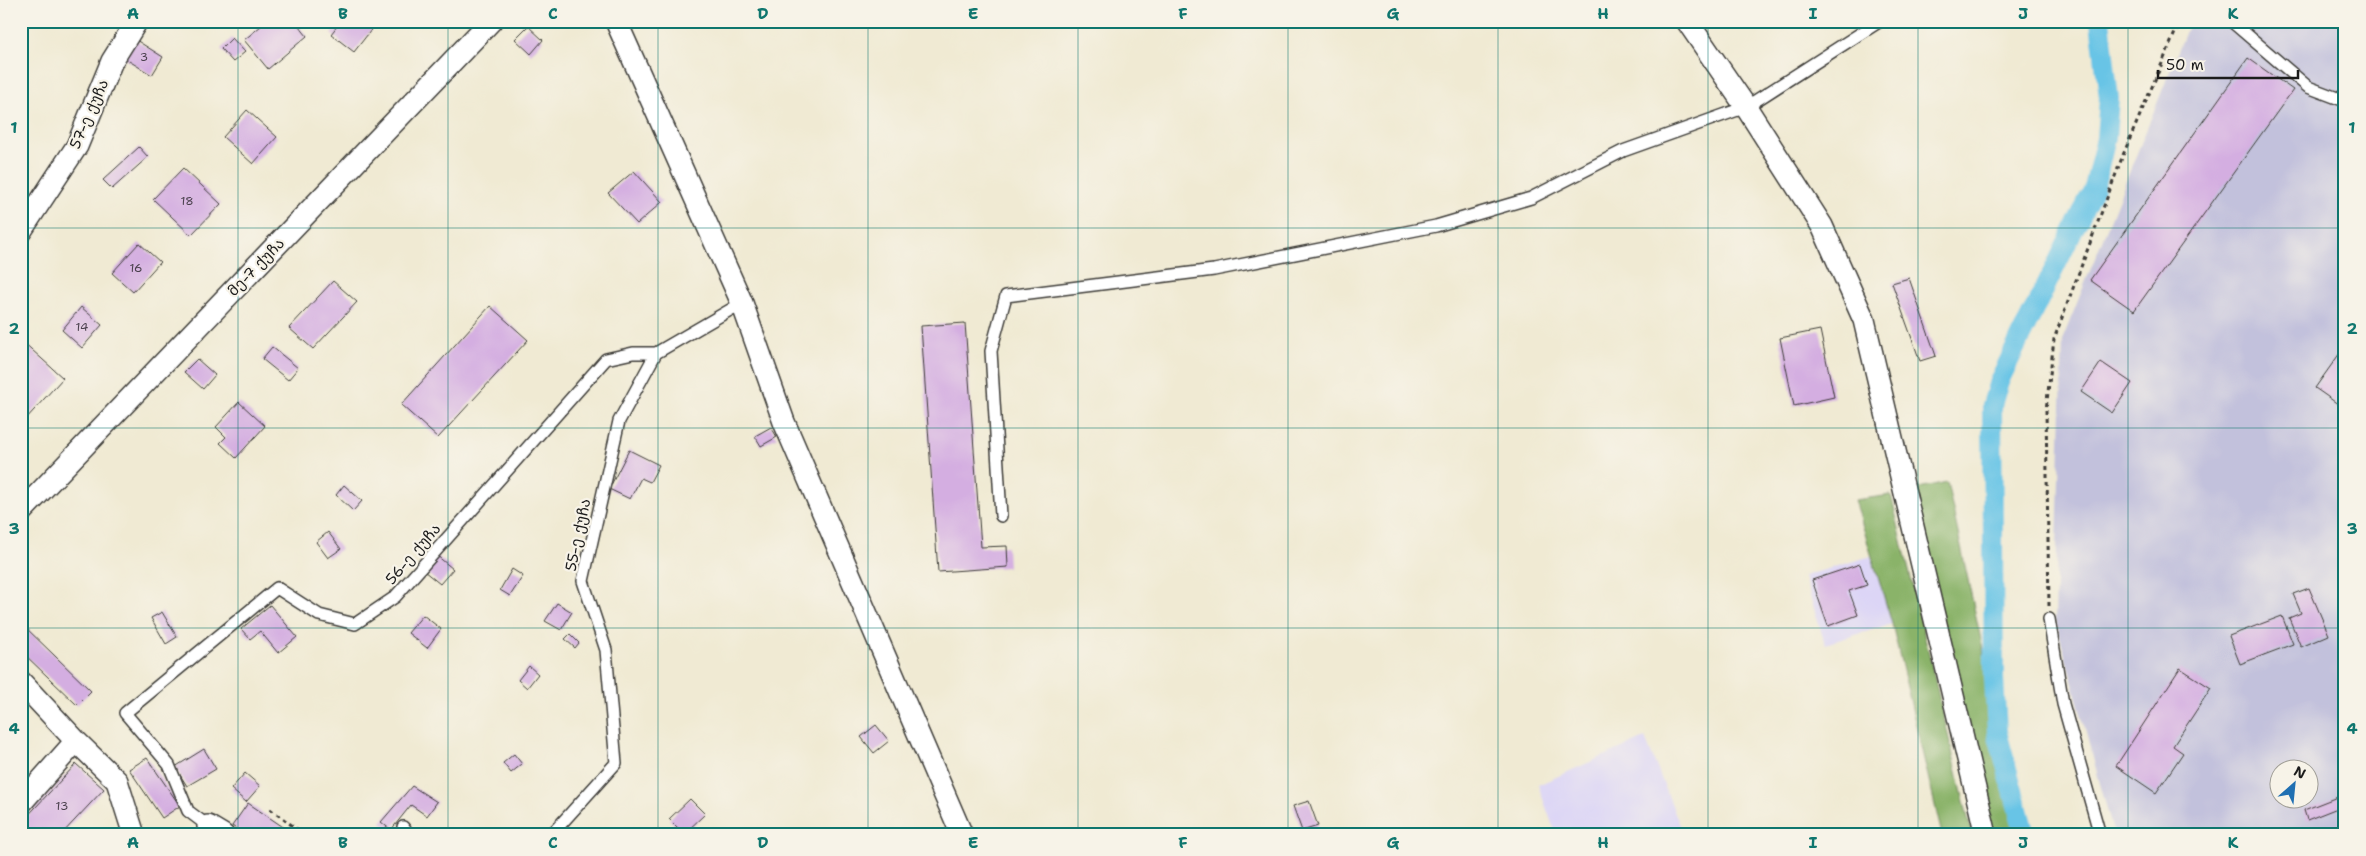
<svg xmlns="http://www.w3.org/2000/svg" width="2366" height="856" viewBox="0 0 2366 856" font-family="'Shantell Sans','Noto Sans Georgian',sans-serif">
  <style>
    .built { fill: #dcd5f6 }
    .industrial { fill: #c2c1dc; fill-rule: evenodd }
    .forest { fill: #8ab369; stroke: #536842 }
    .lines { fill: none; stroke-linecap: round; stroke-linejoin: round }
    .canal { stroke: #68c4e6; stroke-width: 20 }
    .building { fill: #d4aee1 }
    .service-casing { stroke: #3c3b37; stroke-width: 14 }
    .minor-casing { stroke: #3c3b37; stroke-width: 24 }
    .path { stroke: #3c3b37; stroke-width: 3; stroke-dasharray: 4 4; stroke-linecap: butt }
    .service { stroke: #fff; stroke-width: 11 }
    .minor { stroke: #fff; stroke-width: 21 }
    .grid { fill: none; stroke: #0f766e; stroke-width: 1; stroke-opacity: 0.55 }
    .labels { text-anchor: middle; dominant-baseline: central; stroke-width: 4.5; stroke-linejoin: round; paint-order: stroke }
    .number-label { font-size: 12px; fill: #4a404d }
    .street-label { font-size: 15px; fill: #1c1c1c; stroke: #f7f3e8 }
    .neatline { fill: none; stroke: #0f766e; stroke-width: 2 }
    .grid-label { font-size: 16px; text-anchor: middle; font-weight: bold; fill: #0f766e }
  </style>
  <rect width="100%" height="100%" fill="#f7f3e8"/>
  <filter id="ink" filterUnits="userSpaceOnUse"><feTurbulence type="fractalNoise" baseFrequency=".02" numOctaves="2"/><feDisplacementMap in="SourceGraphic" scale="10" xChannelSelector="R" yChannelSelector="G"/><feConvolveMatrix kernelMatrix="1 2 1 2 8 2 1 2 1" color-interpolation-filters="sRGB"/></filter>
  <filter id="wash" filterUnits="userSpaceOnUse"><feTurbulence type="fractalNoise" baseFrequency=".0096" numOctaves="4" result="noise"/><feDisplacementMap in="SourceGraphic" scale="20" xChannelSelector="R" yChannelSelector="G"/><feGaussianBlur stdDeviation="1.12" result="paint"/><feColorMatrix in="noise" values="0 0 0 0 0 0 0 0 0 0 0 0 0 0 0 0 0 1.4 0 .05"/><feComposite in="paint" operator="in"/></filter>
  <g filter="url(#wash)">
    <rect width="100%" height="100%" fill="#f0ead3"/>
    <path class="built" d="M1871,556L1892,624L1825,644L1804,576Z
      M1645,738L1684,835H1556L1538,785Z"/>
    <path class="industrial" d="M2190,21H2345V835H2114L2055,618L2063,338ZM2278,768H2308V798H2278Z"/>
    <path class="forest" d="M1947,482L2023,835H1988L1914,489Z
      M1891,495L1972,835H1942L1892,624L1855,500Z"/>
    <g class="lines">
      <path class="canal" d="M2025,835L1997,732L1994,678L1992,405L1999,381L2094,188L2106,138L2109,98L2100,21"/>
    </g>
    <g id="blocks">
      <path class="building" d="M267,21H295L307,36L268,69L244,40Z
        M341,21H378L354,52L331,34Z
        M528,26L543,40L531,54L515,39Z
        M232,38L245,52L233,62L221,49Z
        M136,40L163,57L152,75L124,58Z
        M2248,58L2293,90L2134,311L2090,280Z
        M247,110L277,137L253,164L223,137Z
        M139,147L148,157L112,189L103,180Z
        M183,168L221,204L191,235L153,199Z
        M634,171L662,202L637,224L608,193Z
        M139,243L160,262L133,292L112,273Z
        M1909,278L1936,356L1920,361L1892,283Z
        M333,281L357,302L313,349L289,328Z
        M490,306L528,340L438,438L401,405Z
        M81,307L102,325L82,348L62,330Z
        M965,323L981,547L1007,546L1008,567L938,572L921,326Z
        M1820,330L1834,397L1794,406L1780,338Z
        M21,340L63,378L25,420L21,417Z
        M2345,346V409L2315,388Z
        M272,347L298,368L288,380L262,359Z
        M197,359L215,375L203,389L184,372Z
        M2101,362L2132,383L2112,413L2081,392Z
        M239,402L265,426L236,458L220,443L226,437L216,427Z
        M771,427L777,437L761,446L755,436Z
        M629,450L659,465L650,482L641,478L630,499L609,489Z
        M344,485L362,501L353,511L336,495Z
        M328,532L341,549L328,558L316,542Z
        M436,555L453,569L440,584L424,571Z
        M1860,564L1867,585L1849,591L1858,615L1828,626L1812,580Z
        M512,569L523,576L510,596L500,590Z
        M2309,588L2329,635L2301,647L2289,618L2301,613L2293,594Z
        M557,603L572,612L561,630L545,621Z
        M270,605L297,637L278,653L260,631L250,639L241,629Z
        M162,612L177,637L166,644L151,618Z
        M423,615L441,629L427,648L408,633Z
        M2282,616L2293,644L2240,664L2229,636Z
        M21,623L91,691L77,705L21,651Z
        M570,634L579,643L575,648L565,639Z
        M529,666L538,674L527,688L518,680Z
        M2180,668L2211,688L2173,746L2183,753L2156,793L2116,766Z
        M876,725L889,741L874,753L861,737Z
        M204,749L216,769L187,786L175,767Z
        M514,754L522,764L511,773L503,763Z
        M147,758L180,806L162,818L129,769Z
        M76,764L104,789L61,835H21V823Z
        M245,773L260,786L246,802L231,789Z
        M412,786L437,802L427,816L411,805L391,830L381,822Z
        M2345,794V805L2307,820L2304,810Z
        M690,799L705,814L684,834L669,819Z
        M1309,801L1318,826L1302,831L1293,806Z
        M248,803L295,835H245L232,826Z"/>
    </g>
  </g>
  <g filter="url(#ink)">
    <use href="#blocks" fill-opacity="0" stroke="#3c3b37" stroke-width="1"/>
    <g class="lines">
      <g class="service-casing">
        <path id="service" d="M2231,21L2308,87L2345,101
          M1001,516L991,351L1006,296L1214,270L1436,226L1531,198L1623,151L1746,107L1880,21
          M2049,619L2063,704L2100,835
          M208,826L188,811L169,765L125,713L277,588L319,615L355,624L395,597L606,359L633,353H656
          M403,827L409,835
          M551,835L616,763L606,650L583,581L619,421L656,353L742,303"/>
      </g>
      <g class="minor-casing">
        <path id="minor" d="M616,21L742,303L784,422L962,835
          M1687,21L1746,107L1822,226L1864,320L1986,835
          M21,231L77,146L112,61L137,21
          M21,512L491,21
          M21,682L76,741L117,781L134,835
          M21,803L76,741
          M208,826L223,835"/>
      </g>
      <path class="path" d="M2049,606L2046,410L2054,339L2123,155L2180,21
        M270,809L305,835"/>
      <use href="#service" class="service"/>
      <use href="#minor" class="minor"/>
    </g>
  </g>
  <path class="grid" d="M238,21V835M448,21V835M658,21V835M868,21V835M1078,21V835M1288,21V835M1498,21V835M1708,21V835M1918,21V835M2128,21V835M21,228H2345M21,428H2345M21,628H2345"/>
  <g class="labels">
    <g class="number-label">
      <text x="144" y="57">3</text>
      <text x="187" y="201">18</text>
      <text x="136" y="268">16</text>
      <text x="82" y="327">14</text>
      <text x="62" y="806">13</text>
    </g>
    <g class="street-label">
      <text transform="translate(89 114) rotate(-66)">57-ე ქუჩა</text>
      <text transform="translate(256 267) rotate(-46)">მე-7 ქუჩა</text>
      <text transform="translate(578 535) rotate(-78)">55-ე ქუჩა</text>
      <text transform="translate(413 554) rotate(-49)">56-ე ქუჩა</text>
    </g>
  </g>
  <rect width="2366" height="856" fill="none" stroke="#f7f3e8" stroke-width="55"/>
  <g transform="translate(2294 784) rotate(27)"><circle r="24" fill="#f7f3e8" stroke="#9f9d96"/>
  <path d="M0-4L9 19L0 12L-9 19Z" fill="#1f6fb2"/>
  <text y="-8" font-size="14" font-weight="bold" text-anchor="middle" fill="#1c1c1c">N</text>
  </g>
  <path d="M2158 70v8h140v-8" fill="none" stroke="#1c1c1c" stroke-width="2.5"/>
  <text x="2166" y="70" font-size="15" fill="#1c1c1c" stroke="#f7f3e8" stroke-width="4" paint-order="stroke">50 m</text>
  <rect x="28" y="28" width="2310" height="800" class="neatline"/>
  <g class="grid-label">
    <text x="133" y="19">A</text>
    <text x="343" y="19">B</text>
    <text x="553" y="19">C</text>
    <text x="763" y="19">D</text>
    <text x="973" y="19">E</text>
    <text x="1183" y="19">F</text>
    <text x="1393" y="19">G</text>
    <text x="1603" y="19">H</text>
    <text x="1813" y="19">I</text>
    <text x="2023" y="19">J</text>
    <text x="2233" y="19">K</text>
    <text x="14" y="133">1</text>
    <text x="2352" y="133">1</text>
    <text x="14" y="334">2</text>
    <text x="2352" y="334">2</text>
    <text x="14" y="534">3</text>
    <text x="2352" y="534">3</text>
    <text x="14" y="734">4</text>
    <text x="2352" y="734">4</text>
    <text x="133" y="848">A</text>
    <text x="343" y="848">B</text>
    <text x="553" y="848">C</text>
    <text x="763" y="848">D</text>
    <text x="973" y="848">E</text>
    <text x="1183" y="848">F</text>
    <text x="1393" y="848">G</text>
    <text x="1603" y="848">H</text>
    <text x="1813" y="848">I</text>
    <text x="2023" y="848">J</text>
    <text x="2233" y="848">K</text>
  </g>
</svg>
